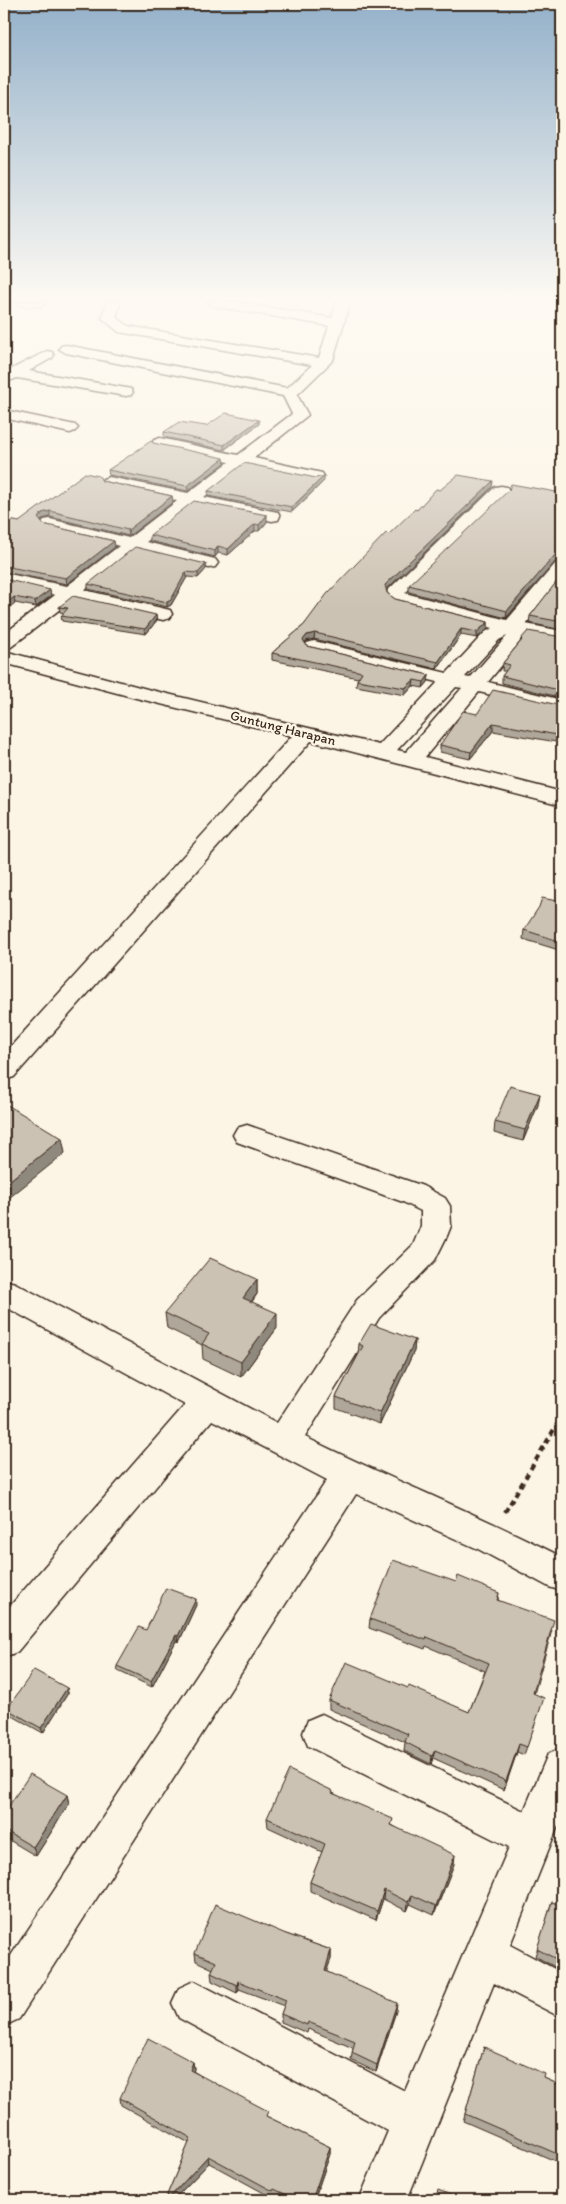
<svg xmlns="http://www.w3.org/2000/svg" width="566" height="2204" viewBox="0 0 566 2204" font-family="Itim,sans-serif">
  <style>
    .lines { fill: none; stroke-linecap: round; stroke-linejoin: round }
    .minor-casing { stroke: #3b2a1e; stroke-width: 3 }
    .path { stroke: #3b2a1e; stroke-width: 4; stroke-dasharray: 5.5 4.5; stroke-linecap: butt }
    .minor { fill: #fcf5e5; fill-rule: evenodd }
    .wall { fill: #afa79a; stroke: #3b2a1e }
    .shaded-wall { fill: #8f887d; stroke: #3b2a1e }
    .building { fill: #ccc2b3; stroke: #3b2a1e }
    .labels { text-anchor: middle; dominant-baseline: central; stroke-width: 4.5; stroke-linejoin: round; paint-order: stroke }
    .far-street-label { font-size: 14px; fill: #3b2a1e; stroke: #fcf5e5 }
  </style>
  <rect width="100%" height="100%" fill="#fcf5e5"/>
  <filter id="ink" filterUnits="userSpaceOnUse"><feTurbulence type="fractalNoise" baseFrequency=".02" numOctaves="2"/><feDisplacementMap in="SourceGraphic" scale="10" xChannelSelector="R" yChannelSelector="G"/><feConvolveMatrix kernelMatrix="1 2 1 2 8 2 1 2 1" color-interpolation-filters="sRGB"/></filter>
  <g filter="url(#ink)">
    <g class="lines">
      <g class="minor-casing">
        <path id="minor" d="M16,302H47C40,308 23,308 16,302Z
          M107,302H121L116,317L128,326L319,358L329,326L213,306L206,302H236L332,318L336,302H350L333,360L297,395L308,415L254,458L322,473L324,476L322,479L316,481L244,466L204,497L278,512L280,516L278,520L272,521L194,505L146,542L215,559L218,563L215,567L209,568L135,550L84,590L170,610L172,614L170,618L163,620L73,599L11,647L4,649V634L55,595L4,583V573L67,586L119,546L44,528L41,524L44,520L50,519L129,538L177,501L103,485L101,482L103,479L109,477L188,493L229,462L154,446L152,443L154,440L160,438L238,455L292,414L283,396L66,353L59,349L61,346L66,345L287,388L312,365L119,332L102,318Z
          M47,351L52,352L54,355L52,358L29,371L126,388L131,389L133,392L131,395L126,396L17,378L4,383V373Z
          M4,410L75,425L78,428L75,431L70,433L4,418Z
          M501,486L507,487L509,491L507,495L405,593L507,620L556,563L562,562V578L526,624L562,631V643L526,636L488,682L562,700V712L479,692L425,757L562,792V806L311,741L14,1077L4,1080V1054L292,736L136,698L4,663V651L147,689L379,745L438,682L307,651L304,647L307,643L314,641L447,673L485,632L493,628L395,603L389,599L387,591L495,487ZM507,636L470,678L465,677L499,640ZM456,687L462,688L406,752L397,750Z
          M247,1125L423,1186L445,1198L450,1206L451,1226L447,1236L435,1260L379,1318L305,1437C390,1479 478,1514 562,1557V1591L549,1587L478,1549L356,1494L19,2019L4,2026V1966L327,1480L212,1420L17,1652L4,1657V1613L185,1405L4,1306V1280L15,1283L277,1423L357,1300L413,1245L421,1226V1211L403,1202L237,1142L233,1135L237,1128Z
          M322,1714L524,1811L548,1754L562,1748V1816L510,1945L562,1973V2018L494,1983L407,2200H359L388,2131L179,2018L172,2003L179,1988L194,1981L405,2091L509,1847L308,1746L303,1733L308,1720Z"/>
      </g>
      <path class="path" d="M505,1512L562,1416"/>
      <use href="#minor" class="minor"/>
    </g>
    <path class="wall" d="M259,420V424L224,450L164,437V432L206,426Z
      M153,443L225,463L188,491L109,475L108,470Z
      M102,481L172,496L173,502L129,536L50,517L42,519L41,521L43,524L114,541L115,547L67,584L4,572V519L19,522Z
      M324,481L292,512L208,496V491Z
      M492,487L387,590V593L395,599L488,622V629L477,638L461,635L437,669L314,639L306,641L305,643L307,646L429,675L428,682L423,688L413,686L405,695L356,686L357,680L358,678L272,660V653L304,625L389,534L440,490Z
      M562,493V561L555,562L506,618L409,592V585Z
      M267,522L259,531H255L228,555L218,553L215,557L150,541V535Z
      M206,564V569L198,578L187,577L171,605L167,607L88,589V584Z
      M562,575V630L529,623L530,616Z
      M4,579L51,596L36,607L15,603Z
      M59,607L157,620L146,634L62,621L61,616L64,613L60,612Z
      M562,637V698L502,683V676L506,671H502L503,663L520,642L521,639Z
      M562,706V743L493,731L470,759L440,752V745L477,714Z
      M562,902V951L523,939L524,930Z
      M538,1105L523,1141L494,1133L495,1122Z
      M257,1279V1294L252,1302L277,1328L241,1377L203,1359L202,1345L167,1328L165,1313Z
      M415,1340L414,1351L380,1424L336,1408V1397L358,1355L359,1344Z
      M456,1582L499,1593L498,1600L552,1630L534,1694L541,1706L524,1755L517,1752L504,1790L433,1758L431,1764L404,1751L405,1742L329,1709V1700L408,1688L469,1712L485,1671L426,1646L425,1649L369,1628L370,1619Z
      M196,1605L179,1642L176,1641L152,1687L118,1671L117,1666L146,1630Z
      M67,1688L68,1693L43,1733L9,1714L7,1709Z
      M333,1793L392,1825L454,1864L434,1915L410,1904L407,1911L383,1899L376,1920L310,1891V1882L322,1852L268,1827L267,1818Z
      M67,1795L69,1804L36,1856L4,1837V1813Z
      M552,1902L562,1906V1971L535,1956Z
      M286,1934L331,1950V1959L326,1971L396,2011L376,2072L351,2060L353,2048L308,2029L307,2033L281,2022V2014L284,2006L239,1989L237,1993L212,1981L211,1973L213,1969L196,1961L195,1953Z
      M484,2047L544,2078L562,2086V2164L463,2121Z
      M193,2062L194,2069L193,2071L268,2117L330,2147V2154L314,2200H284L274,2195L273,2198L209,2163L173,2200H168L167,2195L189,2143L121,2105L120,2098Z"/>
    <path class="shaded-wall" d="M6,302H13L4,309V304Z
      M259,420V424L224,450V445Z
      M224,458L225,463L188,491L187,486Z
      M324,476V481L292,512V507Z
      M493,481L492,487L385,591V585Z
      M172,496L173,502L129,536L128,530Z
      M50,511V517L42,519L39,524L38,518L42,513Z
      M267,515V522L259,531V525Z
      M255,524V531L228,555V549Z
      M114,541L115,547L67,584L66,578Z
      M218,546V553L215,557V551Z
      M562,554V561L555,562L506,618L507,611L555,555Z
      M206,564V569L198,578V573Z
      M186,572L187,577L171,605L167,607V602Z
      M50,590L51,596L36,607L35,601Z
      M14,597L15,603L4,612V606Z
      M156,615L157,620L146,634L145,629Z
      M488,622V629L477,638V632Z
      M461,629V635L437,669L438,662Z
      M315,633L314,639L306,641L302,646L303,640L307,635Z
      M429,675L428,682L423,688L424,682Z
      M414,680L413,686L405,695V688Z
      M493,723V731L470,759L471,752Z
      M540,1094L538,1105L523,1141L525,1130Z
      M62,1138L65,1153L4,1202V1185Z
      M257,1279V1294L243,1312V1298Z
      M277,1313V1328L241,1377V1362Z
      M415,1340L414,1351L380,1424V1413Z
      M196,1599V1605L179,1642L178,1636Z
      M176,1635V1641L152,1687L151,1681Z
      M67,1688L68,1693L43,1733L41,1728Z
      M519,1744L517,1752L504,1790L506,1781Z
      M435,1750L433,1758L431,1764L432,1756Z
      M67,1795L69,1804L36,1856L33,1847Z
      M455,1855L454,1864L434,1915L436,1906Z
      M384,1890L383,1899L376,1920L377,1911Z
      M412,1895L410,1904L407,1911L408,1902Z
      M331,1950V1959L324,1979L325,1971Z
      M238,1981L239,1989L237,1993V1985Z
      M397,2003L396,2011L376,2072L377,2065Z
      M193,2062L194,2069L191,2077L190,2070Z
      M330,2147V2154L314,2200H312Z
      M208,2156L209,2163L173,2200H170V2197Z"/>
    <path class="building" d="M226,413L259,420L224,445L164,432L179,422L206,426Z
      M151,441L153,443L224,458L187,486L108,470Z
      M244,463L316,478L324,476L292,507L208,491Z
      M85,473L99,476L102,481L172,496L128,530L50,511L42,513L38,518L43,524L114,541L66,578L4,566V519L19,522Z
      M458,475L493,481L385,585L387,593L395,599L488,622L477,632L461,629L438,662L315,633L307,635L303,640L307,646L429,675L424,682L414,680L405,688L357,680L362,672L272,653L304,625L327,594L386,533L389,534L415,509L417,510L436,489L440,490Z
      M511,484L562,493V554L555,555L507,611L409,585L509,490Z
      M194,501L267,515L259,525L255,524L228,549L218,546L215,551L150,535Z
      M135,547L206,564L198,573L186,572L171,600L167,602L88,584Z
      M562,575V622L530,616Z
      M4,579L50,590L35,601L14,597L4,606Z
      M73,596L156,615L145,629L61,616L68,608L59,607Z
      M528,631L562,637V691L502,676L510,665L503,663L522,640L521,639Z
      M493,690L562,706V736L493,723L471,752L440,745L463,711L477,714Z
      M542,898L562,902V942L524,930L539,907Z
      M510,1086L540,1094L525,1130L495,1122Z
      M4,1103L62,1138L4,1185Z
      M210,1258L257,1279L243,1298L277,1313L241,1362L202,1344L209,1334L165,1313Z
      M371,1324L415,1340L380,1413L336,1397L363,1346L359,1344Z
      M393,1560L456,1582L458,1576L499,1593L497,1600L554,1620L533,1693L544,1698L527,1747L519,1744L506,1781L435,1750L432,1756L405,1742L408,1734L329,1700L346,1662L408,1688L409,1686L469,1712L489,1663L427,1637L426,1640L370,1619Z
      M166,1588L196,1599L178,1636L176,1635L151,1681L117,1666L139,1627L146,1630Z
      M34,1670L67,1688L41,1728L7,1709Z
      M289,1770L333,1791L332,1793L393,1819L391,1825L455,1855L436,1906L412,1895L408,1902L384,1890L377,1911L310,1882L325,1844L267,1818Z
      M30,1774L67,1795L33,1847L4,1830V1813Z
      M552,1902L562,1906V1962L537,1949Z
      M215,1904L286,1934L331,1950L325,1971L397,2003L377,2065L352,2053L355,2041L308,2022L307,2025L281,2014L286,2000L238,1981L237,1985L211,1973L216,1962L195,1953Z
      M148,2038L193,2062L190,2070L268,2111L266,2116L330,2147L312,2200H298L274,2189L273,2191L208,2156L170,2197L167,2195L191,2138L120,2098Z
      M484,2047L545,2074L544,2078L562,2086V2156L465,2114Z
      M438,2190L463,2200H435Z"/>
  </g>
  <linearGradient id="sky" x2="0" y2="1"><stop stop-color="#94b1ca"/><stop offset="0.49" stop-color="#fefaf3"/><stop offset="1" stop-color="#fefaf3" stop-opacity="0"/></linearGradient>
  <rect width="566" height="611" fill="url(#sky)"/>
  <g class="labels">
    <g class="far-street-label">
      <text transform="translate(283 728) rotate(14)">Guntung Harapan</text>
    </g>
  </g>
  <rect width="566" height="2204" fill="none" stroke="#fcf5e5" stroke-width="20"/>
  <rect x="10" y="10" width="546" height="2184" fill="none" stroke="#3b2a1e" stroke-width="2" filter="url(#ink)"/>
</svg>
